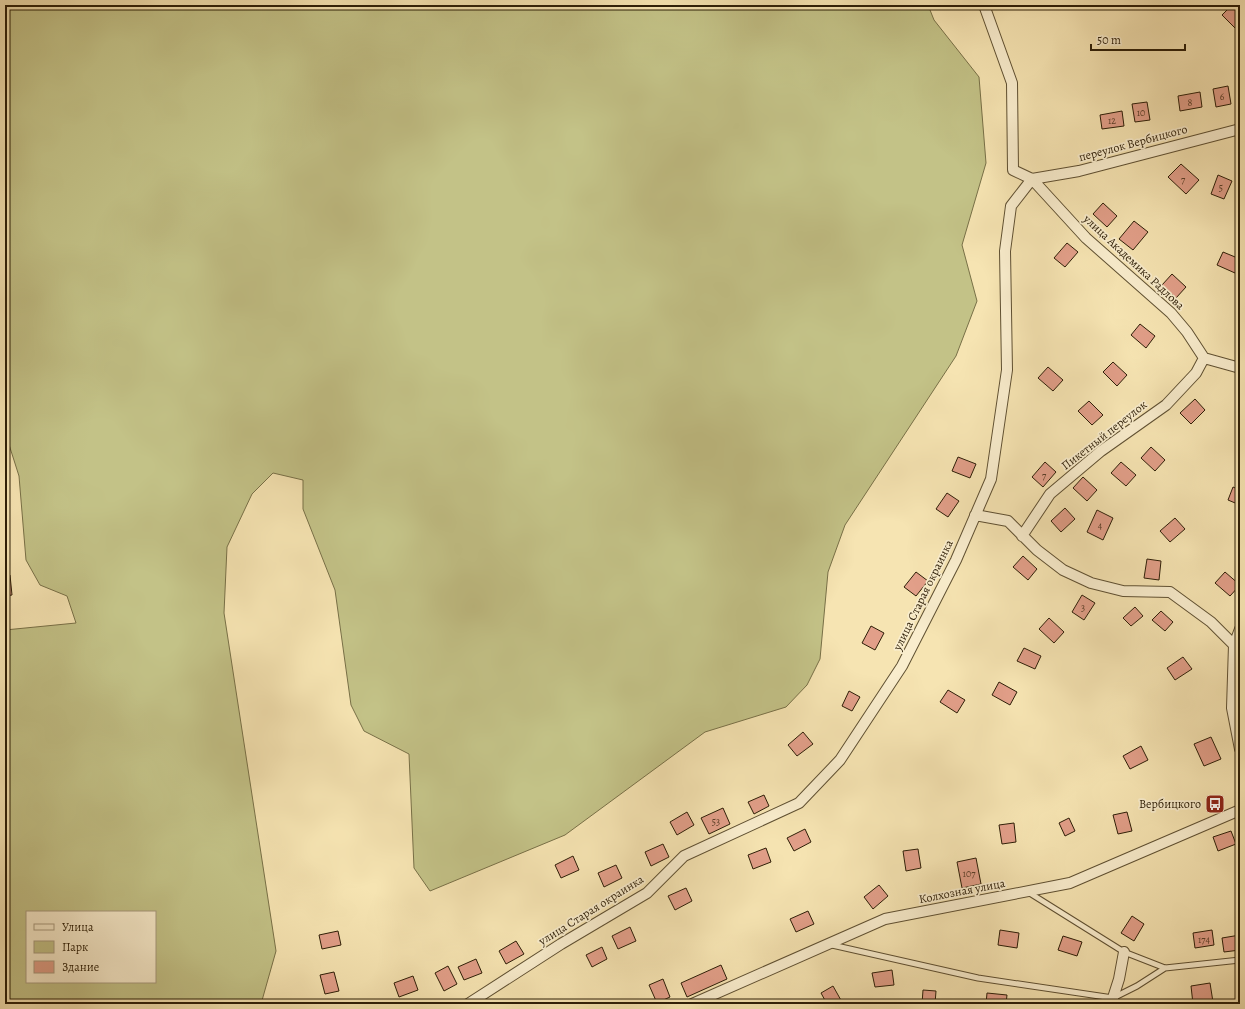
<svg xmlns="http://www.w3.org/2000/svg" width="1245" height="1009" viewBox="0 0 1245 1009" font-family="Alegreya,serif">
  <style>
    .green { fill: #c3c287; stroke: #787047; fill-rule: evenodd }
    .building { fill: #e29f89; stroke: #2d1e07 }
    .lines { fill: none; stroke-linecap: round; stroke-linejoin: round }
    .lane-casing { stroke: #5f5032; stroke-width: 7 }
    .street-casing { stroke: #5f5032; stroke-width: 12 }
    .lane { stroke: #f9edcd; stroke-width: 5 }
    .street { stroke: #f9edcd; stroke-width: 10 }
    .labels { text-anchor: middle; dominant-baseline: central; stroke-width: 3.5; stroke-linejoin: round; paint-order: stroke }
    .number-label { font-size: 10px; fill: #5a3e28 }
    .street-label { font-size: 12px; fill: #2d1e07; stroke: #f9edcd }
    .poi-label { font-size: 12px; fill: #2d1e07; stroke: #f9edcd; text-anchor: end }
  </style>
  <rect width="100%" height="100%" fill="#f6e4b2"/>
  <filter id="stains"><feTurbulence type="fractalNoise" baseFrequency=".005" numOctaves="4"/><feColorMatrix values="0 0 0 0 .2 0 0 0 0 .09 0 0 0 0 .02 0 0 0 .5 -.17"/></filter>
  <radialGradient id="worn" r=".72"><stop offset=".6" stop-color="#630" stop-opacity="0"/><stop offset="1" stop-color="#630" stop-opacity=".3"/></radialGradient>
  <path class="green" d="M5,5H928L934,20L979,77L986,163L962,245L977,301L956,356L845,525L828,572L820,659L807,685L786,707L705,732L565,835L430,891L414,868L409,754L364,731L351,705L335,590L303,509V480L273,473L252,494L227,547L224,613L276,951L261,1004H5V630L76,623L67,596L40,585L26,560L19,476L5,432ZM27,912H155V982H27Z"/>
  <path class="building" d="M1232,5L1240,6V33L1222,15Z
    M1228,86L1231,104L1216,107L1213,89Z
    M1200,92L1202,107L1180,111L1178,96Z
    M1147,102L1150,120L1135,122L1132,104Z
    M1122,111L1124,126L1102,129L1100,115Z
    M1181,164L1199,180L1186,194L1168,177Z
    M1218,175L1232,181L1224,199L1211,194Z
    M1103,203L1117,216L1107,227L1093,214Z
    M1240,212V223L1236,221Z
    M1134,221L1148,232L1133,250L1119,239Z
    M1067,243L1078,252L1065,267L1054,258Z
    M1223,252L1240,259V263L1235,273L1217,265Z
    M1172,274L1186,287L1176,298L1162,285Z
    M1140,324L1155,336L1146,348L1131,335Z
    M1113,362L1127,375L1117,386L1103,372Z
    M1048,367L1063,380L1053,391L1038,378Z
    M1195,399L1205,410L1191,424L1180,413Z
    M1089,401L1103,415L1092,425L1078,411Z
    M1151,447L1165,460L1155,471L1141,458Z
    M958,457L976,464L970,478L952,471Z
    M1045,462L1056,472L1043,487L1032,477Z
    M1121,462L1136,475L1126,486L1111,473Z
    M1083,477L1097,490L1087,501L1073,488Z
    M1233,487L1240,490V505L1228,500Z
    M947,493L959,501L948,517L936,509Z
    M1065,508L1075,519L1061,532L1051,521Z
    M1097,510L1113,518L1103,540L1087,532Z
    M1175,518L1185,529L1170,542L1160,531Z
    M1023,556L1037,569L1028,580L1013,567Z
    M1147,559L1161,561L1159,580L1144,578Z
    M916,572L928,581L916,596L904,587Z
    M1225,572L1240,585L1230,596L1215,583Z
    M10,575L12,595L5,596V576Z
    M1082,595L1095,603L1084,620L1072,612Z
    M1135,607L1143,616L1131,626L1123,618Z
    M1161,611L1173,622L1165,631L1152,620Z
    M1049,618L1064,632L1054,643L1039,629Z
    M871,626L884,633L875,650L862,643Z
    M1024,648L1041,656L1035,669L1017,661Z
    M1183,657L1192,669L1175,680L1167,668Z
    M999,682L1017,692L1010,705L992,695Z
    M948,690L965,700L957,713L940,702Z
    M849,691L860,697L852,711L842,706Z
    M803,732L813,744L797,756L788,745Z
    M1211,737L1221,759L1204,766L1194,744Z
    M1141,746L1148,760L1130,769L1123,756Z
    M764,795L769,806L754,814L748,802Z
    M723,808L730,824L709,834L701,818Z
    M687,812L694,825L677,835L670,822Z
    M1127,812L1132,831L1118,834L1113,815Z
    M1069,818L1075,831L1065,836L1059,823Z
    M1014,823L1016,842L1002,844L999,825Z
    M805,829L811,842L794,851L787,838Z
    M1231,831L1236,844L1218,851L1213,837Z
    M663,844L669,857L651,866L645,852Z
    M766,848L771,862L753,869L748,855Z
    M918,849L921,868L906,871L903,851Z
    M573,856L579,870L561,878L555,865Z
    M976,858L981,884L962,888L957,862Z
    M616,865L622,878L604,887L598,873Z
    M879,885L888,896L873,909L864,897Z
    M686,888L692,901L675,910L668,896Z
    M808,911L814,924L796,932L790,919Z
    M1132,916L1144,924L1134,941L1121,933Z
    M630,927L636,941L618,949L612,936Z
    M1000,930L1019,933L1017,948L998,945Z
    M1212,930L1214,945L1195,948L1193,933Z
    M338,931L341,945L322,949L319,935Z
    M1240,935V950L1224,952L1222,938Z
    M1063,936L1082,942L1077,956L1058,950Z
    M516,941L524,954L506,964L499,951Z
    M602,947L607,959L592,967L586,955Z
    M476,959L482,973L464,980L458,967Z
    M721,965L727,979L687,997L681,983Z
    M448,966L457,984L444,991L435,973Z
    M892,970L894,985L875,987L872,973Z
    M334,972L339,991L325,994L320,975Z
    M413,976L418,990L399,997L394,983Z
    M663,979L670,997L657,1003L649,985Z
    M1210,983L1213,1002L1193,1004L1191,986Z
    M833,986L842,1002L838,1004H827L821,993Z
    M923,990L936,991L935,1004H922Z
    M987,993L1007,995L1006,1004H986Z"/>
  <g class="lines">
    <g class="lane-casing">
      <path id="lane" d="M1028,892L1124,952L1165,968L1240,960
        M832,945L978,978L1113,998L1137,986L1165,968"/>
    </g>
    <g class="street-casing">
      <path id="street" d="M1032,179L1086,238L1171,313L1187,332L1204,358L1240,368
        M1032,179L1079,171L1240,129
        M975,515L1008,521L1037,550L1063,570L1091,583L1123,591L1170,592L1211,622L1234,645
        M1022,536L1050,494L1101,451L1166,405L1196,373L1204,358
        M1240,629L1234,645L1232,708L1240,749
        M468,1004L561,944L647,893L684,856L799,803L840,760L902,666L956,560L991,479L1007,370L1005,251L1011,206L1032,179L1013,170L1012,83L984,5
        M692,1004L885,919L1070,883L1240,810
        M1111,1004L1119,979L1124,952"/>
    </g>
    <use href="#lane" class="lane"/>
    <use href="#street" class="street"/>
  </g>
  <defs>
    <g id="bus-square" transform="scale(1)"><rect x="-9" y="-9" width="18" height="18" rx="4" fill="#8f2418" stroke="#f9edcd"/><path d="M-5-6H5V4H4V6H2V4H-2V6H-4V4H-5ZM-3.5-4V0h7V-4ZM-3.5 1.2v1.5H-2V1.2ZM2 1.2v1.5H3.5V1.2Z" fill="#fff"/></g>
  </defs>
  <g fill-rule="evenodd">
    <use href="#bus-square" x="1215" y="804"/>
  </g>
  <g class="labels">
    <g class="number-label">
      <text x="1222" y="96">6</text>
      <text x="1190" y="102">8</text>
      <text x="1141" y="112">10</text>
      <text x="1112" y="120">12</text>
      <text x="1183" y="179">7</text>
      <text x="1221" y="187">5</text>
      <text x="1044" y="475">7</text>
      <text x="1100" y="525">4</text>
      <text x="1083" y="607">3</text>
      <text x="716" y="821">53</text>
      <text x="969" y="873">107</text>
      <text x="1204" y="939">174</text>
    </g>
    <g class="street-label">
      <text transform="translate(1133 143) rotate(-15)">переулок Вербицкого</text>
      <text transform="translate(1134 262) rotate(43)">улица Академика Радлова</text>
      <text transform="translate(1104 435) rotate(-38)">Пикетный переулок</text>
      <text transform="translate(923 595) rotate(-64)">улица Старая окраинка</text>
      <text transform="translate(962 891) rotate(-11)">Колхозная улица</text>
      <text transform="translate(591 910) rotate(-32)">улица Старая окраинка</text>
    </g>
    <g class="poi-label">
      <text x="1201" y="804">Вербицкого</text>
    </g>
  </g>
  <rect width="1245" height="1009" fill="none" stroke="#f6e4b2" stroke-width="20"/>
  <rect x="6" y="6" width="1233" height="997" fill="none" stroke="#2d1e07" stroke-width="2"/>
  <rect x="10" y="10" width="1225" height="989" fill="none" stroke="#2d1e07"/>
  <rect x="26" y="911" width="130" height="72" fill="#f9edcd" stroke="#a79a7e"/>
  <rect x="34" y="924" width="20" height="6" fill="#f9edcd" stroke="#a79a7e"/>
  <text x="62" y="931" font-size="12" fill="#2d1e07">Улица</text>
  <rect x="34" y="941" width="20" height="12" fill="#c3c287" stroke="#a79a7e"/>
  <text x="62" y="951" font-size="12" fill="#2d1e07">Парк</text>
  <rect x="34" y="961" width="20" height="12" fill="#e29f89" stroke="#a79a7e"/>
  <text x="62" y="971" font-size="12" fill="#2d1e07">Здание</text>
  <path d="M1091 44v6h94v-6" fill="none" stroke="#2d1e07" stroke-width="2"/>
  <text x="1097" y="44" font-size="12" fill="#2d1e07" stroke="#f9edcd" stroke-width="3" paint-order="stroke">50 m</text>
  <rect width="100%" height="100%" filter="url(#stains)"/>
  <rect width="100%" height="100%" fill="url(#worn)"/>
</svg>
